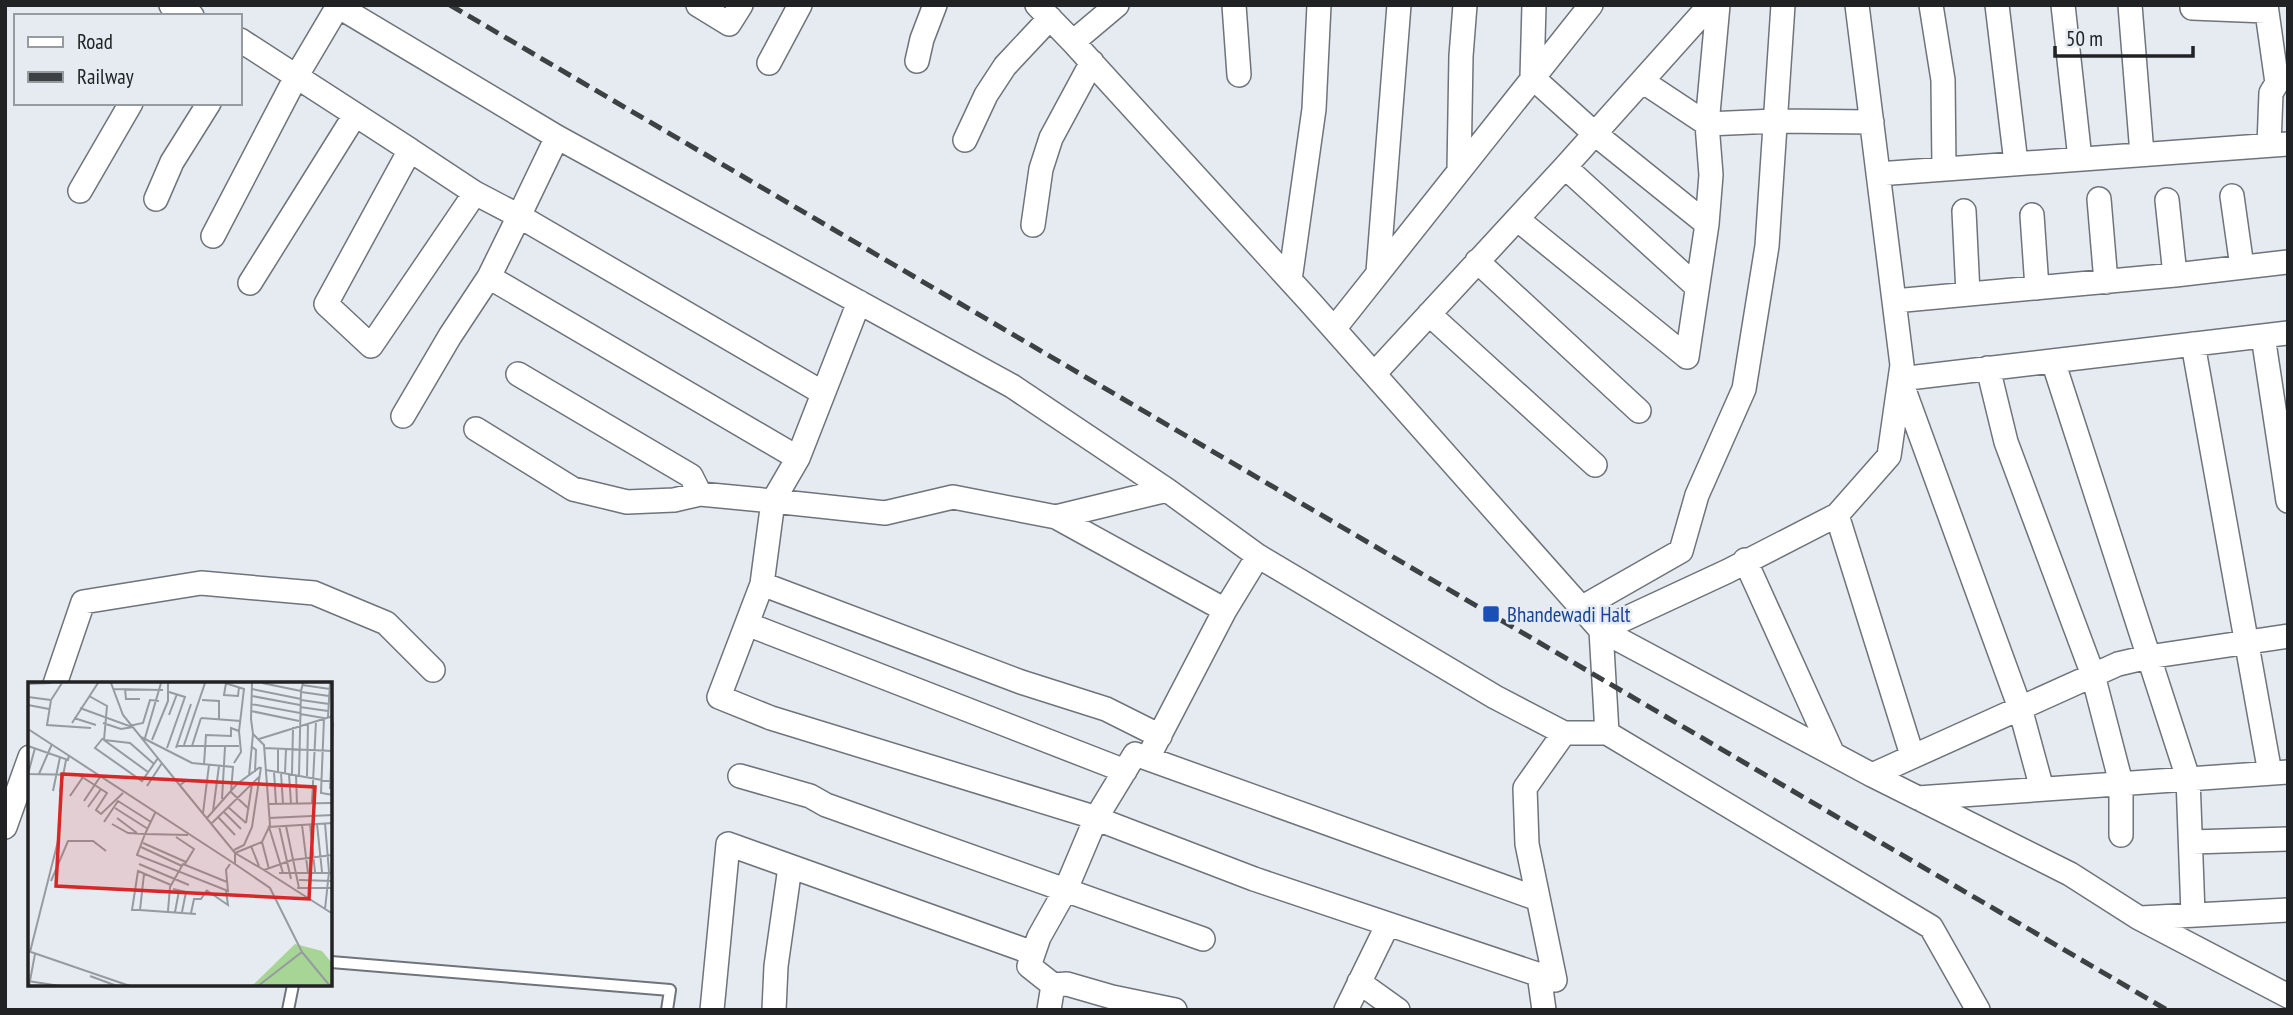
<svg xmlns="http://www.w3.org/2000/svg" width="2293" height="1015" viewBox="0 0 2293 1015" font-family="'PT Sans Narrow',sans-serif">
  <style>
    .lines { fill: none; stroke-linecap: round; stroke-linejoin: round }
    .service-casing { stroke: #6f747a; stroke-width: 14 }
    .minor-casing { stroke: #6f747a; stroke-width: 26 }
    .service { stroke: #fff; stroke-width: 10 }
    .minor { stroke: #fff; stroke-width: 23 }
    .rail { stroke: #3e4144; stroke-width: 5; stroke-dasharray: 14 7; stroke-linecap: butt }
    .transit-dot { fill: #1a4fb4; stroke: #e5ebf1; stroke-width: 2.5 }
    .labels { text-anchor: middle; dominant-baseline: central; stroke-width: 5; stroke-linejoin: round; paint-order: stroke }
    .transit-label { font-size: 21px; fill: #164399; stroke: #e5ebf1; text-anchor: start }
    .inset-road { fill: none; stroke: #969b9f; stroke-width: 2 }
    .view { fill: #d62828; fill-opacity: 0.15; stroke: #d62828; stroke-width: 3.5 }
    .inset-edge { fill: none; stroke: #202224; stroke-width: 3.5 }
  </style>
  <rect width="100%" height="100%" fill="#e5ebf1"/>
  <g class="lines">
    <g class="service-casing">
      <path id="service" d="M331,962L670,990L667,1010
        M288,1010L293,985"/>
    </g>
    <g class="minor-casing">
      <path id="minor" d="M171,5L192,16
        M336,5L557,137L1012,386L1167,490L1258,556L1495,697L1564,733H1607
        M698,5L729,24L741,5
        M1037,5L1073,42L1310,302L1601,630L1872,775
        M1234,5L1239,75
        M1534,5L1532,77L1594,133L1707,224
        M1931,5L1943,80L1944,168
        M1997,5L2016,163
        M2063,5L2080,159
        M2130,5L2142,154
        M2266,5L2277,83L2271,93L2269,145
        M2192,8L2266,11
        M240,40L410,150L326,304L371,346L475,193L519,216L557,137
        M1073,42L1117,5
        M917,61L922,39L935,5
        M769,63L800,5
        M1642,81L1707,124L1775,121L1872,122
        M965,140L986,95L1005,66L1050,18
        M410,150L475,193
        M1565,167L1697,287
        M1459,170L1461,56L1465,5
        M1878,174L2288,144
        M80,191L131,103
        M2232,196L2242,267
        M156,199L172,162L209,103
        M2099,199L2106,282
        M2167,200L2175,275
        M1964,211L1968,294
        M2032,215L2037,288
        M1517,219L1687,357
        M1033,225L1041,169L1051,138L1092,62
        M213,236L296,77L338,6
        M1477,261L1639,411
        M1378,272L1399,5
        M489,277L798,458
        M1290,280L1314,109L1319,5
        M250,283L355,115
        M1894,301L2175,275L2288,262
        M859,302L798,458L773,501L885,513L953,497L1056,517L1167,490
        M1429,314L1595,465
        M1334,329L1591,5
        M2263,336L2288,501
        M2193,344L2270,773
        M1687,357L1707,224L1711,175L1707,124L1718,5
        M2053,361L2188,778L2193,914
        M1988,368L2006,442L2093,675L2121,783V835
        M518,374L691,476L700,494
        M1374,374L1565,167L1710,5
        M403,416L450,336L489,277L519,216L823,393
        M476,429L573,489L627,502L674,500L700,494L773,501L762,584L719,697L771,718L1087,815L1254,879L1555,980L1527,844L1525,788L1564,733
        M1837,515L1912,755
        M1056,517L1225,610L1152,750
        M1745,560L1832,752
        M762,584L1021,682L1106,709L1160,736
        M1581,608L1681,551L1697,495L1744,389L1767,246L1783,5
        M1225,610L1258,556
        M747,624L1125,771
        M1601,630L1728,571L1837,515L1889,456L1902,365L1857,5
        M1601,630L1607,733L1931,927L1978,1010
        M2288,636L2148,657L2118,664L1872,775L2070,874L2139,918L2288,996
        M55,684L83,602L201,583L314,593L386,623L433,670
        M740,776L810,796L826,805L1203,939
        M2042,789L2020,708L1900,379L2288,333
        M1918,798L2288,772
        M5,827L30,757
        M2192,842L2288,839
        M2141,918L2288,910
        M1539,974L1544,1010
        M1359,982L1398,1010
        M712,1010L728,844L1033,953
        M774,1010L776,966L790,867
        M1049,1010L1053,985
        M1175,1010L1112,997L1067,984L1053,985L1029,966L1039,937L1066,889L1096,818L1135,754L1538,899
        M1346,1010L1388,924"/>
    </g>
    <use href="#service" class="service"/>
    <use href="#minor" class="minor"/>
    <path class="rail" d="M450,5L2167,1010"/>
  </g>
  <rect class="transit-dot" x="1482" y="605" width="18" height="18" rx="3.5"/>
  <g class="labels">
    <g class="transit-label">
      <text x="1507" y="614">Bhandewadi Halt</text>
    </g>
  </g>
  <g transform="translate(28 682)">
    <rect width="304" height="304" fill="#e5ebf1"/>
    <path d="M267,262L294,269L304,281V304H224Z" fill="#a6d596"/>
    <path class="inset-road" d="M34,1L23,18L19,43L63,46M83,1L95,33L141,90L207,171L236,188M198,1L196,13L210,14L211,5M234,1L273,9L275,1M0,2L23,1M274,3L302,7M85,7L135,8M97,7L98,17H112M224,7L273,17M273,10L301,14M61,14L79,24L76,58L120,90M224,14L272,23M0,15L23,18M174,18L191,19V37M273,18L301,22M223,22L272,31M0,23L21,27M272,25L300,29M52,26L101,44L115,41L122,18L131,19M223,29L271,39M272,32L296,36L293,111L305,113M141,33L149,12M300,35L302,1M46,36L68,43M173,36L213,39M44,41L70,1M75,41L93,47L105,45M0,47L207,182M113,55L164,81L205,85L203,110L221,127M75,56L67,66L114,99L130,76M117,56L133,1M231,57L305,34M76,58L102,61L126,82M124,58L140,19V1M156,63L177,1M0,64L40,78L41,73M148,64H211M164,64L173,36M223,64L228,68L227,90M139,66L157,15L141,10M148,66L163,22M236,66L305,69M250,67V90M206,81L213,70L211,49M176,82L178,53L203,54V46L211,49L216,7L197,1M238,88L305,100M246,89L248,122M253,91L255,122M257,91L258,67M0,92L51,93L79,111L68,128L73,132L95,111M0,92L7,66M11,92L24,62M261,92L263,122M264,92L265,45M268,93L269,122M271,93L273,9M221,94L225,52M279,94L280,41M152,103L159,98L180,99M119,104L134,81M302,107L305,40M25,109L32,75M32,110L38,78M42,114L55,95M194,117L197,65M56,119L72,95M284,121L288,39M240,122L305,121M60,125L73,107M200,125L218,141M87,126L120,147M185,129L191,84M196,130L213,147M127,131L117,152L160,153M175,131L181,83M190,135L207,153M89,136L109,151M179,136L209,102L232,85M241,136L305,133M76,140L90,119L123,140M184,141L231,95M218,141L224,102M84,142L100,151L117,152L109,173L200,209L198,188L202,182M282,142L287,190M289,142L294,190M274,143L280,191M251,144L263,197M258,144L271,206M148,155L166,167L157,182M234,160L241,187M115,161L158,180M223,164L231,184M113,165L154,184M206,168L216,163L224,145L233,85M207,171L234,160L242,143L236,63L225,52L223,37L224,1M207,171V182L242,206L274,270M305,173L264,178L236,188L305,232M111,182L161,203M251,191H305M255,191L241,145L305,141M116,192L112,228L168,232M271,198L305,199M23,199L40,159H65L78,169M269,206H305M145,207L158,210L154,230M178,208L200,223L198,209M297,227L301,190L297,141M112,228H104L110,189L143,203M140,229L142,205L155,182L199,200M147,230L151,209M163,231L166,217H173L179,208M0,269L102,304M2,270L30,159M62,294L89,304M0,299L32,304M1,304L7,272M230,304L274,270L302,304"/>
    <path class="view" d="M34,92L287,105L281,217L28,204Z"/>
    <rect width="304" height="304" class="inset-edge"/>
  </g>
  <rect width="2293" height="1015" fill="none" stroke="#202224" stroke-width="14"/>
  <rect x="14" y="14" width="228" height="91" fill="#e5ebf1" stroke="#969b9f" stroke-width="2"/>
  <rect x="28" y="37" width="35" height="10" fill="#ffffff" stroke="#969b9f" stroke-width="2"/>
  <text x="77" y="49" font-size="21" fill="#202224">Road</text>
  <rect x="28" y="72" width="35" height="10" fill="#3e4144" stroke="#969b9f" stroke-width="2"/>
  <text x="77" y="84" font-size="21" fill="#202224">Railway</text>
  <path d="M2055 46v10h138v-10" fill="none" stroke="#202224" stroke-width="3.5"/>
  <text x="2066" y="46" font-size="21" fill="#202224" stroke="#e5ebf1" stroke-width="5" paint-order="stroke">50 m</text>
</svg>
